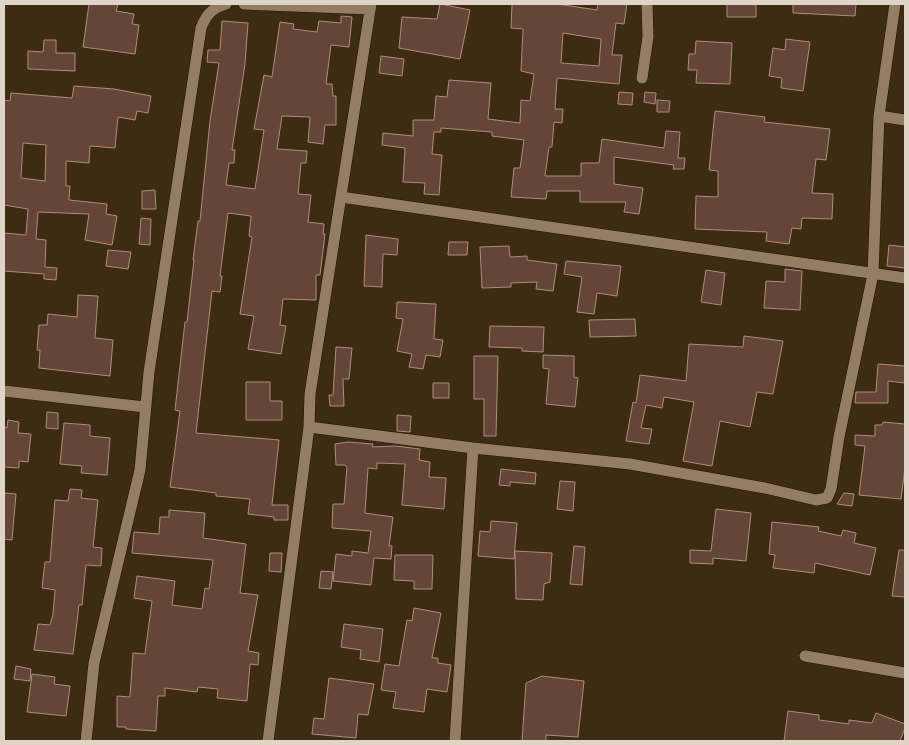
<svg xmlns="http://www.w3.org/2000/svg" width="909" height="745" viewBox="0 0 909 745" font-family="Spectral,serif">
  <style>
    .building { fill: #634638; stroke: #ad8d7e; fill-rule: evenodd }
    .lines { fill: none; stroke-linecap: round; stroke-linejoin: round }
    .street-casing { stroke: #241300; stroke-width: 12 }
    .street { stroke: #937d64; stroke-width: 11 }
  </style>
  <rect width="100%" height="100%" fill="#3e2b14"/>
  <path class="building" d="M89,4H118L116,11L134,14L132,24L139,25L135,54L83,47Z
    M440,4L470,10L460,59L399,48L402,17L437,19Z
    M512,4H557L597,10L598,4H627L624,24L616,23L612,55H622L619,84L557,78L555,109H563L562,123L554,122L552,147H549L545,176H581V163H599L602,139L664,148L666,131L680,132L678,158H685L684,169H673L674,165L614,157V184L643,188L639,214L624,212L626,202H580V191H547L546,199L511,197L514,168H520L524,140L492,136V132L441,128V132H434L432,154L442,155L439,195L424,194L425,183L403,182L405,148L382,145L383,133L413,136V120H434L436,96L447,97L449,80L491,83L488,119L520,123L521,100L530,101L534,74L521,71L523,29L511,28ZM563,33L601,39L599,66L561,63Z
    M727,4H756V17H727Z
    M793,4H856L855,16L793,13Z
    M341,16L352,17L349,47L331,45L326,84H332L333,96H336V125H325L323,144L308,142L310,117L282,116L277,149L307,151L306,163H301L298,194L311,195L308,222L324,224L323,234H325L320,275H316V300L283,299L280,325L286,326L281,354L248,349L254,316L240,314L252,237L249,236L251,216L228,213L220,276H222L220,292L212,291L196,433L279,440L272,505H288V520H274V517L248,514L250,499L216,496V493L170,487L180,411L175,410L185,322H187L194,260H193L198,221H200L210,121L219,63L207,62L208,50H220L222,21L248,23L245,64L232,150H235L234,163H229L226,185L255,189L264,130L254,129L264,75L272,77L280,22L294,24L293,29L317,32L319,21L341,23Z
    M786,39L810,42L803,91L781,88L782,78L769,76L773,48L785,50Z
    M44,40H56V53H75V71L28,69V51L43,52Z
    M696,41L732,43L730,84L696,83L697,70H688L689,54H695Z
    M381,56L404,59L402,76L379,73Z
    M74,86L114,89L151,96L148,113L137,111L135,120L118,117L115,148L90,146L89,163L66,161V186H70L69,200L107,204L106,214L117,216L112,245L85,240L89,214L38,212L36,239L46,240L45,267L57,268L56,280L44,279V274L4,271V233L26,235L28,209L4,205V100L10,101L11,93L72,98ZM23,143L46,145L45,181L21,178Z
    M619,92L633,93L632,105L618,104Z
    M645,92L656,93L655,104L644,102Z
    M657,100L670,101L669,112H657Z
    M715,111L765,117L764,122L830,129L826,160L816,159L812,193L833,194L832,219L802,218L801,229L792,228L789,244L766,241L767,232L695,229L696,196L718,197V171L709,170Z
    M155,190L156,209H142V191Z
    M141,218L151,219L150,245L139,244Z
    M366,235L398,239L397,255L383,254L382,287L364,286Z
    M449,242H468L467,255H448Z
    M889,245L905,247V268L887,266Z
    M509,246L510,257L527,256V260L557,264L553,291L536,289L537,282L511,283V287L482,288L480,247Z
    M108,250L131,252L128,269L106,266Z
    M566,261L621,266L617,296L597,293L594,314L577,312L582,277L564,274Z
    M785,269L802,271L800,310L764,308L766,281L785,282Z
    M706,270L725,273L721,305L701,302Z
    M78,295L98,296L95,338L113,340L110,376L39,368L40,350H37L39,325H47L48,314L77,317Z
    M397,302L436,304L434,339L443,340L440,357L426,355L423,369L409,367L412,354L397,351L403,319L396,318Z
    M635,319L636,336L590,337L589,320Z
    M490,326L544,327L543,352L522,351V348L489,347Z
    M744,336L783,341L773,394L757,392L750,427L720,421L712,466L683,461L694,402L664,397L662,408L646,405L641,428L652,429L649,444L626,441L633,402L636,403L640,375L686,381L689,344L743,347Z
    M336,347L352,348L349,379H343L344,406H330L329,395H333Z
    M543,355L574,356V377L578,378L575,407L546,404L549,369L543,368Z
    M474,356H498L496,436H484V399H474Z
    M878,364L905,366V383L888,381V403H855L856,392H876Z
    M246,382H270V401H282V420H246Z
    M433,383H449V398H433Z
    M47,412L58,413V429L46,428Z
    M397,415L411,416L410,432L397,431Z
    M8,420L19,422L18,433L31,434L28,462L19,461V468L4,467V427L7,428Z
    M883,422L905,424V468L901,499L859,495L865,446L855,445V435L875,436V425H882Z
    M64,423L90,425V436L110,438L107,475L81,473L82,466L60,464Z
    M348,442L373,444L372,447L396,446L420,449L419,460L430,462L429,477L446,478L444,509L402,505L405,464L377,463V469L368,468L365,513L393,517L389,546H392L391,559L374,558L371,585L333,581L336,554L352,556V551L368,553L371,531L332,528L333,504H344L347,467L345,465H336L335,444Z
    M501,469L536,473L535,484L510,482V486L499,485Z
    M560,481L575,482L573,511L557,509Z
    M70,489L82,490L81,498L98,500L93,547L102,548L101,566L86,565L82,605H79L73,654L34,650L38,624L50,625L53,614L55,590L42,588L45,562H50L55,500L68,501Z
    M4,493L16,494L12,540L4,539Z
    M844,493L854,494L852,506L837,504Z
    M716,509L751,513L746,561L713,558V564L690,563V550L711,551Z
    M169,510L205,513L203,538L246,544L240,593L258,595L248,651L259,653L258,665L250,664L247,701L217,698L218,689L198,687L197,692L165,688V696H158L156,731L126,729V727H117V696L130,697L133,653L145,654L152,601L134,598L137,576L175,581L172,605L202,609L205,588L209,589L213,560L132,553L134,532L159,534L160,517H169Z
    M491,521L517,523L514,559L478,556L480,531L490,532Z
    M772,522L819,527L818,531L841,536L843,530L856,533L854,543L876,548L870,575L815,563L814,573L773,568L775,555L769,554Z
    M574,546L585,547L582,585L570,584Z
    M899,550H905V597L892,596Z
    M515,551L552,553L550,582L544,584L543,600L516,599Z
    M270,553H282L281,572L269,571Z
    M395,555H433L432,589H414V581L394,580Z
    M321,571L333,572L331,589L319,588Z
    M414,608L441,613L432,658H438V663L451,665L447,692L427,689L424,712L393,708L396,692L381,690L385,664L399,666L407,620L412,621Z
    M344,624L383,629L379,662L360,659L361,650L341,647Z
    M16,666L31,669L30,681L14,679Z
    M32,674L55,677L54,684L70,686L66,716L27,712Z
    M542,676L584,681L578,737L546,735V741H522L526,683Z
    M329,678L374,684L368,715L358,714L356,738L312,734L314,718L324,719Z
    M788,711L819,715V720L849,724V720L872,723L876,713L905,724V728L900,741H784Z"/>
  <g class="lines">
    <g class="street-casing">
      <path id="street" d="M244,4L370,9
        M642,78L648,37L647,4
        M879,116L905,120
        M341,197L905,278
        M4,391L145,407
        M309,427L473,448L630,464L765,488L816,500L827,498L831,489L839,437L873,274L879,116L895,4
        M805,656L905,673
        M86,741L94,663L140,470L149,372L201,28C206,15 212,8 226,4
        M268,741L309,427L310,394L371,4
        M455,741L473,448"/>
    </g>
    <use href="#street" class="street"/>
  </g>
  <rect width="909" height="745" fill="none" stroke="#dfd4c6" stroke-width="10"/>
</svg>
